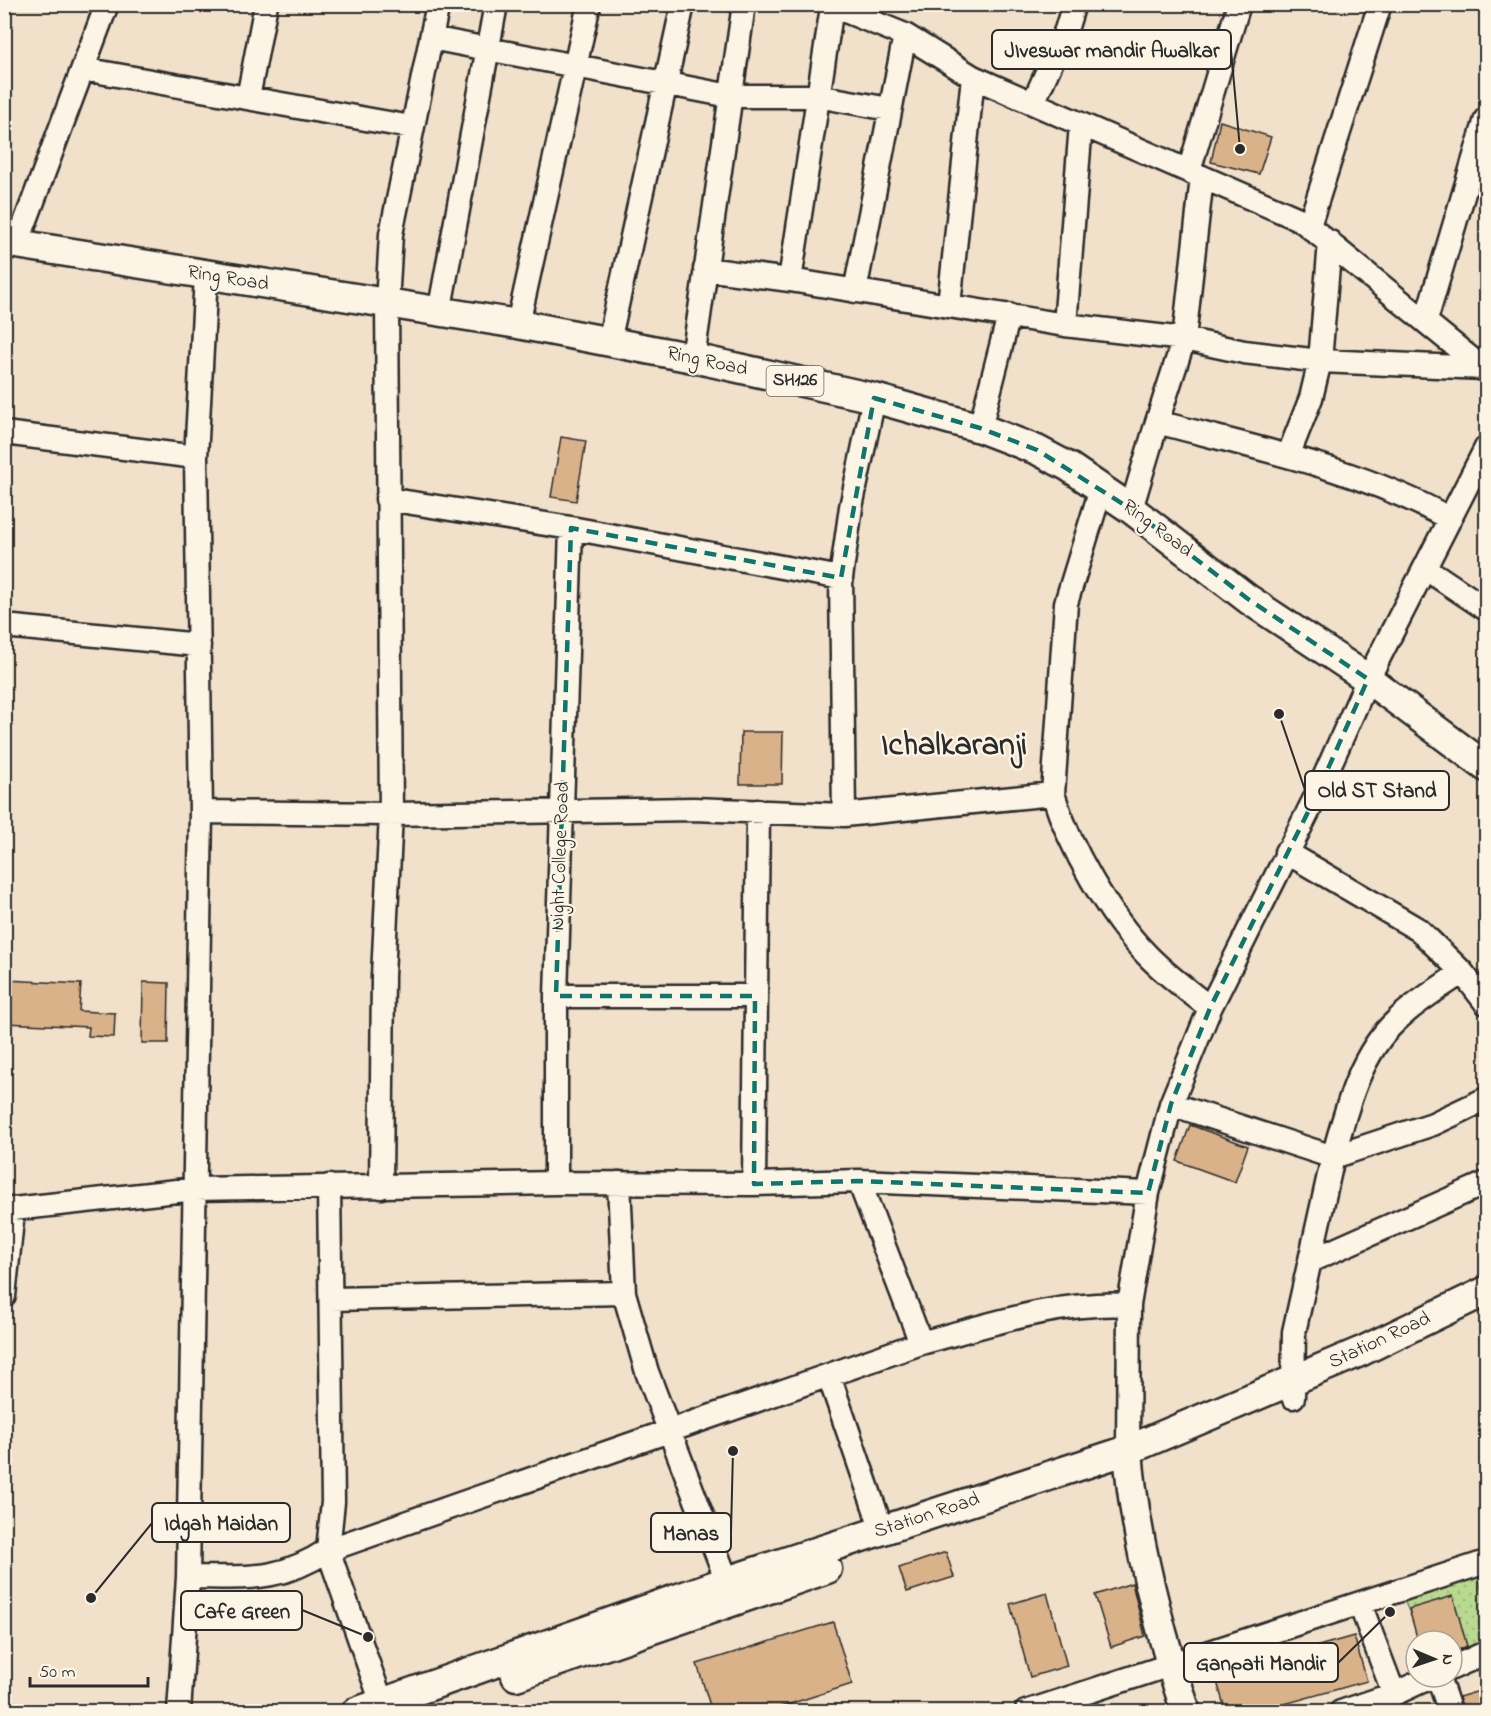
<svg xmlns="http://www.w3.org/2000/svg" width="1491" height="1716" viewBox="0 0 1491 1716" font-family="'Indie Flower',sans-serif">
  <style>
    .grass { fill: url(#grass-dots); stroke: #72825e; stroke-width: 1.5 }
    .building { fill: #d9b28a; stroke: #2b2b2b; stroke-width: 1.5 }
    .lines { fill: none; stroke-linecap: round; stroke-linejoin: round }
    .minor-casing { stroke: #2b2b2b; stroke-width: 27 }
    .major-casing { stroke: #2b2b2b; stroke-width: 33 }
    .minor { stroke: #fcf5e5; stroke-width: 22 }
    .major { stroke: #fcf5e5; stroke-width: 28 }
    .marked { fill: none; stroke: #0f766e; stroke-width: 4.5; stroke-dasharray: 12 8; stroke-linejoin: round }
    .labels { text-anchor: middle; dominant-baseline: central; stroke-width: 4.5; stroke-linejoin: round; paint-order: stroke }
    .shield { fill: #fcf5e5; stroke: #6a6863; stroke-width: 1.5 }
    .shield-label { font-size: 18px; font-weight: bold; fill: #2b2b2b }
    .street-label { font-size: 20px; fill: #2b2b2b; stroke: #fcf5e5 }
    .town-label { font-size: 32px; font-weight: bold; fill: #2b2b2b; stroke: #fcf5e5 }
    .leader { fill: none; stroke: #2b2b2b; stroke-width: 2 }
    .callout-dot { fill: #2b2b2b; stroke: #fcf5e5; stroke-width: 2 }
    .callout { fill: #fcf5e5; stroke: #2b2b2b; stroke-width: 2 }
    .callout-label { font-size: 21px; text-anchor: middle; font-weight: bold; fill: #2b2b2b }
  </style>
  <defs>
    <pattern id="grass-dots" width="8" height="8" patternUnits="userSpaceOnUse" patternTransform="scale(1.5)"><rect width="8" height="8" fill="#b9d890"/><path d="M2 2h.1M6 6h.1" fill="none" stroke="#9fba7c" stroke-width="1.8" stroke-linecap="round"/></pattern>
  </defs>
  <rect width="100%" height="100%" fill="#f2e1ca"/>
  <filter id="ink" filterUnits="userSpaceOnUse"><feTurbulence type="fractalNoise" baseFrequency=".0167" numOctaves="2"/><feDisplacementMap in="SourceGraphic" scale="12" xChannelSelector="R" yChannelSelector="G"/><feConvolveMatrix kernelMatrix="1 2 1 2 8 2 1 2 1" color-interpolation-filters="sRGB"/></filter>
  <g filter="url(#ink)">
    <path class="grass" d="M1475,1565L1486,1605V1669L1460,1668L1452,1673V1641H1422L1399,1589Z"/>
    <path class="building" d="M1220,121L1271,137L1259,174L1211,162Z
      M561,437L586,441L576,501L551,497Z
      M741,732H783L782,784H740Z
      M7,980L81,984L79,1011L115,1013L114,1037L88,1036L89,1027L5,1023Z
      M143,982L169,983L168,1043H142Z
      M1190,1125L1248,1146L1235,1182L1177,1161Z
      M946,1552L954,1577L907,1592L899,1568Z
      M1132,1583L1145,1636L1111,1647L1095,1595Z
      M1047,1593L1067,1666L1030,1677L1010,1604Z
      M1453,1596L1467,1646L1452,1653V1641H1418L1409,1609Z
      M833,1622L852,1684L765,1712H712L697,1664Z
      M1354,1636L1367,1681L1256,1712H1226L1215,1675Z
      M1486,1689V1712H1463L1459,1697Z"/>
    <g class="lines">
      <g class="minor-casing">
        <path id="minor" d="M828,4L905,35L973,77L1301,220L1486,371
          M431,38L730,96H817L889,109
          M83,69L411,127
          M248,98L266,4
          M1033,103L1066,30L1074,4
          M1081,124L1065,325L1184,339L1244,352L1320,361L1484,368
          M1189,171L1239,4
          M1202,177L1184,339L1157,422C1256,448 1361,469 1450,519
          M1309,226L1380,4
          M17,244L107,4
          M705,269L790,280L1065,325
          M790,280L832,7
          M855,291L905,35
          M949,305L973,77
          M439,313L496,4
          M1426,320L1486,119
          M518,324L589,4
          M609,342L683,4
          M693,358L744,4
          M980,428L1009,315
          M4,433L196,457
          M1288,456L1311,398L1320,361L1330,242
          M387,499L571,528L841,578
          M1131,509L1157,422
          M1425,568L1486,609
          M4,626L199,645
          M1053,794L1066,603L1101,489
          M201,812L196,457L206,276
          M844,815L841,578L851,507L874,398
          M1286,852L1419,930L1462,972L1486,1003
          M556,996H755
          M1171,1104L1333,1157C1346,1111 1359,1055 1396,1021C1415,1002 1440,988 1462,972
          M859,1181L921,1343C989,1325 1057,1301 1129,1305
          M556,1183V996L571,528
          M619,1183L624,1293L647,1372L727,1581
          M754,1184L758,811
          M329,1186L333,1502L328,1550L382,1703
          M381,1187L383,976L391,814L387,304L391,234L438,4
          M4,1210L195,1189L556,1183L754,1184L859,1181L1148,1193
          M1310,1261L1486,1183
          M4,1296L13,1211
          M331,1299L624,1293
          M829,1376L882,1530
          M1293,1397L1294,1332L1333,1157L1433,1124L1486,1099
          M1128,1450L1129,1305L1148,1193L1171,1104L1210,1008L1314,800L1368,679L1486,448
          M188,1577C245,1577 278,1583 328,1550L921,1343
          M1360,1604L1394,1694
          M1452,1668L1483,1654
          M1438,1677L1450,1712
          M179,1712L188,1577L201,812L391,814L693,809L844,815L1053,794C1070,848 1108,915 1147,955C1166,975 1189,991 1210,1008
          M1026,1712L1486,1562
          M1341,1712L1394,1694L1431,1677"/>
      </g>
      <g class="major-casing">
        <path id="major" d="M4,242L518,324L693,358L874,398L980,428L1037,450L1069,467L1131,509L1248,599L1368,679L1486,767
          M1128,1450C1134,1537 1159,1629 1186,1712
          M516,1676L827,1569
          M356,1712L727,1581L1128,1450L1362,1351L1486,1291"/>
      </g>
      <use href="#minor" class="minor"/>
      <use href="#major" class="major"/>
    </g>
  </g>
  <path class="marked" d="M874,398L980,428L1037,450L1131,509L1248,599L1368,679L1314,800L1210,1008L1171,1104L1148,1193L859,1181L754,1184L755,996H556L571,528L841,578Z"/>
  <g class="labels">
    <rect class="shield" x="766.5" y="366" width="57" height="30" rx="4.5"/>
    <g class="shield-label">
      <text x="795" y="381">SH126</text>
    </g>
    <g class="street-label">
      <text transform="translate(228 279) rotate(9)">Ring Road</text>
      <text transform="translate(707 362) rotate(12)">Ring Road</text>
      <text transform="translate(1157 529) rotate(37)">Ring Road</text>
      <text transform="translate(561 856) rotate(-88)">Night College Road</text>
      <text transform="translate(1380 1341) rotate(-25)">Station Road</text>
      <text transform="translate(927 1516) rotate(-18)">Station Road</text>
    </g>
    <g class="town-label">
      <text x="954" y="746">Ichalkaranji</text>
    </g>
  </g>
  <path class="leader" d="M1240 149L1231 50M1279 714L1305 790M91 1598L152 1523M733 1451L731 1532M368 1637L302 1610M1390 1612L1338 1663"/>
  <g class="callout-dot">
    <circle cx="1240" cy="149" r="6"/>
    <circle cx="1279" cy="714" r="6"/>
    <circle cx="91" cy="1598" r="6"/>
    <circle cx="733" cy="1451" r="6"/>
    <circle cx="368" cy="1637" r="6"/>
    <circle cx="1390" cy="1612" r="6"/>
  </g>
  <g class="callout">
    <rect x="992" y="30" width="239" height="39" rx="6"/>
    <rect x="1305" y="771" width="144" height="39" rx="6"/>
    <rect x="152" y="1503" width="138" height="39" rx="6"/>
    <rect x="651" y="1513" width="80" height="39" rx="6"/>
    <rect x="181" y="1591" width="121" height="39" rx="6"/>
    <rect x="1184" y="1643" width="154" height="39" rx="6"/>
  </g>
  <g class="callout-label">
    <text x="1112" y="57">JIveswar mandir Awalkar</text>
    <text x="1377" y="797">Old ST Stand</text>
    <text x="221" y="1530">Idgah Maidan</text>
    <text x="691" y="1540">Manas</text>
    <text x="242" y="1618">Cafe Green</text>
    <text x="1261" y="1670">Ganpati Mandir</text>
  </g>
  <rect width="1491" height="1716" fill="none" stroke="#fcf5e5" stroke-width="24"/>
  <rect x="12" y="12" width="1467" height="1692" fill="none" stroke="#2b2b2b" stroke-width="2" filter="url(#ink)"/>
  <g transform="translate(1434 1659) rotate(92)"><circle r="28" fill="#fcf5e5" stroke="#a8a49b" stroke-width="1.5"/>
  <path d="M0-4.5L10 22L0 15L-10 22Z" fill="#2b2b2b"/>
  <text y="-9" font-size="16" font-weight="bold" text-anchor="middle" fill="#2b2b2b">N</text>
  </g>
  <path d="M30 1677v9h118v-9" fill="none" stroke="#2b2b2b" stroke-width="3"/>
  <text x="39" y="1677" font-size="18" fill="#2b2b2b" stroke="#fcf5e5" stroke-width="4.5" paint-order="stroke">50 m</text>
</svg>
